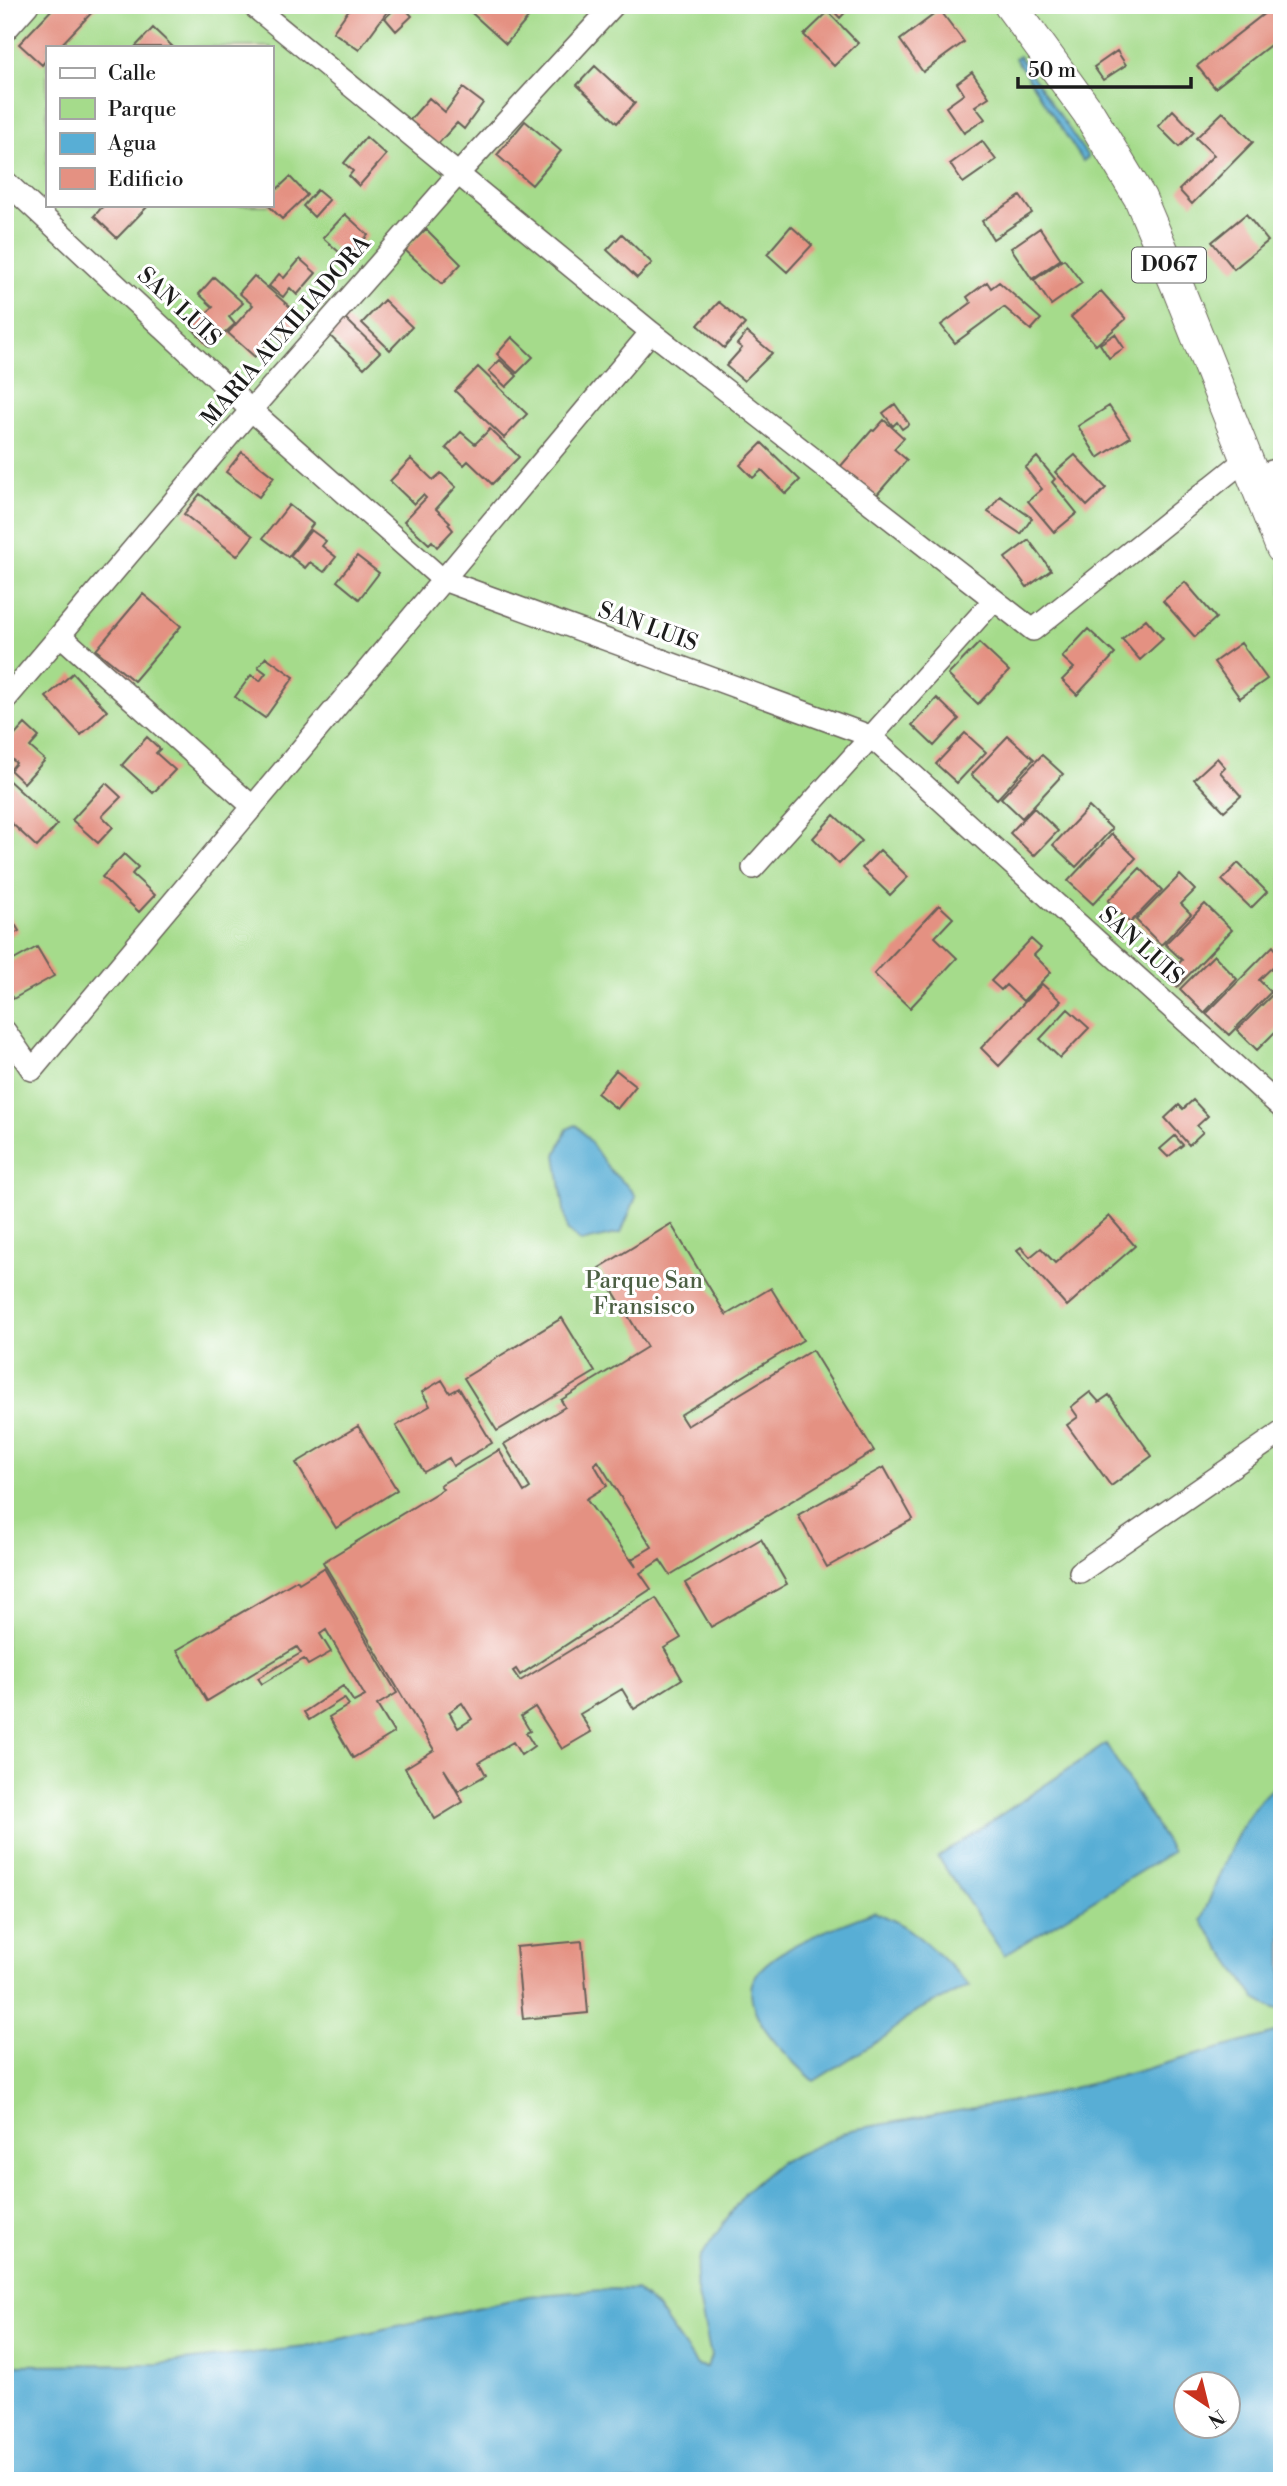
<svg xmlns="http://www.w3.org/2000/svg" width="1287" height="2486" viewBox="0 0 1287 2486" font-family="'Libre Bodoni',serif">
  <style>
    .green { fill: #a5db8b; stroke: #607c54; stroke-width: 2; fill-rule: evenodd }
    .water { fill: #58aed5; stroke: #3a6578; stroke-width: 2; fill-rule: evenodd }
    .building { fill: #e49182; fill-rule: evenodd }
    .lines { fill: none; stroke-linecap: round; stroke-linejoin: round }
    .street-casing { stroke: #676158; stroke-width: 24 }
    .primary-casing { stroke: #676158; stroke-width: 34 }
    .street { stroke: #fff; stroke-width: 21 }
    .primary { stroke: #fff; stroke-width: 32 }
    .labels { text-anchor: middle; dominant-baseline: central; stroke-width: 6; stroke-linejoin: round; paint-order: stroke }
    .shield { fill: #fff; stroke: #606060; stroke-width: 2 }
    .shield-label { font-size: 21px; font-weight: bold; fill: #1c1c1c }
    .street-label { font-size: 23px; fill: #1c1c1c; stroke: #fff }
    .park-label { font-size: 23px; fill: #4c5f43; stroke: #fff }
  </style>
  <rect width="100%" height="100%" fill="#fff"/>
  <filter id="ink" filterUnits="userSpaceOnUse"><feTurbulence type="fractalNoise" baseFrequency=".0143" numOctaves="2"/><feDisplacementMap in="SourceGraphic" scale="14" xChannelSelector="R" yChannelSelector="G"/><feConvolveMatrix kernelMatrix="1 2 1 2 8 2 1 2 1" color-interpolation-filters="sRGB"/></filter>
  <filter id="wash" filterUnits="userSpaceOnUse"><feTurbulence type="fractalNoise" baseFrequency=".00686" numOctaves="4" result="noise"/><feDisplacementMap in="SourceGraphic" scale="28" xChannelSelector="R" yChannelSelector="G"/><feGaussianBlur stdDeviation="1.57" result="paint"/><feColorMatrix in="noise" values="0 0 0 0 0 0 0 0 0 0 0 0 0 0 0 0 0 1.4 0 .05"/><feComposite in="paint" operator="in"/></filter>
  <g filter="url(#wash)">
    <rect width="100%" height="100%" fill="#f2e2c7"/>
    <path class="green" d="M5,5H1282V2440L1241,2481H5ZM47,47H271V205H47ZM1186,2384H1228V2426H1186Z"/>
    <path class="water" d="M1019,56L1088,157L1083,161L1015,58Z
      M576,1125C590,1138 598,1155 610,1170C619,1180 630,1185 636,1197L621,1233L581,1242L567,1230L556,1155L567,1129Z
      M1106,1744L1172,1852L1004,1955L938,1857Z
      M1282,1780V2010L1274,2009L1256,1999L1201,1920C1221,1874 1240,1809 1282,1780Z
      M874,1912C914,1925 940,1957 970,1986L916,2011L886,2036L814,2081C792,2060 750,2024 751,1990C751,1953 844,1924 874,1912Z
      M1282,2031V2481H5V2365L158,2364L305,2347L528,2296L613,2289L636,2290L657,2308L697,2365L707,2367L711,2356L695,2281L700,2258L746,2191L780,2162L851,2130L1041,2096L1124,2075ZM1228,2384V2426H1186V2384Z"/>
    <g id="blocks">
      <path class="building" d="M56,5H99L59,47H47V59L42,65L19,44Z
        M352,5H384L389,9L359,50L333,32Z
        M399,5H402L412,16L396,31L385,18Z
        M463,5H516L529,17L506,44Z
        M832,5H852L840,18L830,7Z
        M1274,6L1282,16V36L1215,88L1197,66Z
        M940,10L964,42L923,72L900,40Z
        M828,12L858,43L834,66L804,35Z
        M153,28L173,47H135Z
        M1117,51L1126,65L1103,80L1094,67Z
        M595,66L635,103L617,123L577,85Z
        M972,72L989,97L975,106L985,119L964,133L946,107L964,94L957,83Z
        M463,88L483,103L464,129L457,123L436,146L408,122L429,98L445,112Z
        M1173,110L1194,132L1179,147L1158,126Z
        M1223,112L1253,142L1192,204L1179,190L1214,155L1196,138Z
        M525,121L561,151L532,185L497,155Z
        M366,137L386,155L359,186L349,176L353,171L344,163Z
        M982,141L996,160L963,183L950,164Z
        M290,177L307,195L282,219L268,205H271V195Z
        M317,190L329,200L314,217L303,206Z
        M1020,196L1032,213L993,239L982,221Z
        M104,205H149L117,238L94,216Z
        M345,214L368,235L347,259L323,238Z
        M1246,214L1268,241L1234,269L1212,242Z
        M791,226L812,245L787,272L767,254Z
        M1040,228L1061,259L1032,279L1011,248Z
        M426,229L461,264L442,284L405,250Z
        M622,234L652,263L637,278L607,250Z
        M300,259L316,273L297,295L290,288L283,297L269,286L279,274L284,278Z
        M1064,259L1082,283L1051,305L1034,280Z
        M254,276L303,318L288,335L280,328L255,357L228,333L253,305L239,293Z
        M214,277L243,303L229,317L235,324L209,347L191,327L213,307L199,294Z
        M987,282L991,288L999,282L1041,319L1031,330L1004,307L955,343L941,325L971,303L967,297Z
        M1101,291L1126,319L1096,345L1071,317Z
        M384,300L412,327L390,350L362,323Z
        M719,302L745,324L724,348L698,325Z
        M344,317L380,352L364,368L328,334Z
        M747,332L772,353L744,381L726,366L742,348L737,344Z
        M1115,334L1124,348L1109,358L1100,344Z
        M512,337L533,357L517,373L497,354Z
        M500,360L517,376L506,387L489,371Z
        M478,367L527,414L504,438L455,391Z
        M895,404L909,424L902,429L897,422L893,426L883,413Z
        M1109,406L1130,437L1098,458L1078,426Z
        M884,420L904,438L894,449L907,460L875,497L840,467L872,430L874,431Z
        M490,429L519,457L492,484L468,461L464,465L446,448L461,432L475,444Z
        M762,443L800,480L786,494L762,470L753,478L740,465Z
        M242,452L274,477L259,497L226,472Z
        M1075,455L1106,488L1087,506L1055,472Z
        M1037,457L1055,479L1052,482L1077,513L1054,532L1028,501L1042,489L1025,468Z
        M411,459L433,480L441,473L456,487L436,509L450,522L448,524L453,530L437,547L432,541L429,544L404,521L426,498L423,495L414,504L390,481Z
        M200,494L253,536L237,556L184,514Z
        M1000,496L1032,518L1021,534L988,512Z
        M289,505L313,524L288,557L263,538Z
        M311,530L326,541L322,546L336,557L324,572L310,562L305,568L290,556Z
        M1029,540L1051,570L1027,587L1005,558Z
        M357,556L379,573L359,599L337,581Z
        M1185,582L1216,618L1195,637L1163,601Z
        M143,594L181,626L134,681L96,650Z
        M1146,619L1163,639L1140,660L1122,639Z
        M1088,629L1115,654L1077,695L1062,680L1074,668L1062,657Z
        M979,643L1009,671L978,704L948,675Z
        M1241,643L1267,679L1240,698L1214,662Z
        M266,657L294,677L265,718L235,697L251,675L260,681L266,673L258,667Z
        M73,673L107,711L81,735L46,697Z
        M937,698L959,719L934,746L912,725Z
        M25,724L39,737L30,747L45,760L24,783L10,770L16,763L5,753V746Z
        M965,733L986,752L957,783L936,764Z
        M1008,736L1034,759L997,799L971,775Z
        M147,737L160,749L156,753L175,770L153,793L122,765Z
        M1042,755L1063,774L1022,818L1001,798Z
        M1217,758L1225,767L1220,772L1241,796L1224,811L1194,779Z
        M5,777L57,825L37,847L5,817Z
        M106,783L121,797L102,816L113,827L98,843L72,820Z
        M1089,807L1112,829L1076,867L1053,845Z
        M1034,808L1058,831L1034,856L1010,833Z
        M834,815L862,841L839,864L813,838Z
        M1112,834L1136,858L1093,904L1068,881Z
        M880,850L908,877L890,895L862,868Z
        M124,854L138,867L132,874L155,895L139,912L102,877Z
        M1238,863L1267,892L1251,908L1222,880Z
        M1140,868L1162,890L1130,923L1108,901Z
        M1180,875L1195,890L1181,904L1191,914L1161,945L1136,920Z
        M1205,904L1232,930L1177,987L1166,977L1182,960L1165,944Z
        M939,905L953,918L935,937L957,958L910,1008L874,974Z
        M5,908L19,931L5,939Z
        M1031,939L1041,948L1034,955L1051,972L1023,1001L1006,985L1001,990L991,981Z
        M1273,946L1282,958L1259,980L1271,992L1229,1035L1206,1014Z
        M37,947L54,976L13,999L5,985V965Z
        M1214,955L1237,979L1204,1013L1180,989Z
        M1042,984L1061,1001L999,1066L981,1048Z
        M1279,988L1282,991V1025L1257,1050L1237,1030Z
        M1068,1009L1089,1028L1060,1058L1040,1039Z
        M616,1070L636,1086L617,1109L597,1093Z
        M1193,1100L1208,1116L1197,1126L1203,1132L1189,1145L1165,1118L1179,1105L1183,1109Z
        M1175,1136L1183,1145L1168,1157L1160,1149Z
        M1109,1216L1135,1246L1067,1306L1017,1250L1021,1247L1030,1257L1041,1248L1055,1263Z
        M671,1224L726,1315L771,1288L803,1340L680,1415L687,1426L812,1350L874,1451L670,1575L660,1560L640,1573L651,1589L520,1675L516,1669L513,1671L520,1681L656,1598L681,1638L664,1648L682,1679L634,1709L622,1689L580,1714L591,1732L562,1749L535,1707L521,1716L530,1731L526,1733L534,1746L521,1755L513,1742L479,1762L486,1775L458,1791L444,1769L463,1802L435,1819L405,1768L434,1750L323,1562L443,1489L440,1485L499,1450L524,1492L530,1488L504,1444L565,1407L561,1400L647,1347L599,1268ZM598,1461L652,1547L632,1559L636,1567L586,1499L607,1486L594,1464ZM462,1703L472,1719L458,1728L449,1712Z
        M562,1318L595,1372L497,1431L464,1378Z
        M442,1380L450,1393L459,1388L492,1443L453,1466L449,1458L424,1472L396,1426L430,1406L422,1392Z
        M1090,1392L1099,1402L1109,1395L1152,1456L1111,1486L1067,1425L1078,1417L1071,1407Z
        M358,1426L397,1490L336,1528L296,1463Z
        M884,1467L913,1519L827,1567L798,1515Z
        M761,1539L787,1584L711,1627L685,1583Z
        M324,1568L397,1693L377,1705L394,1733L353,1758L329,1717L349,1705L344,1698L309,1720L304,1712L343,1686L354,1702L365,1696L326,1630L320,1634L331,1652L308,1665L304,1659L262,1684L258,1678L301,1653L297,1647L207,1701L177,1650L297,1580L299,1583Z
        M582,1941L588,2013L523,2019L516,1947Z"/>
    </g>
  </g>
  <g filter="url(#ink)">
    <use href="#blocks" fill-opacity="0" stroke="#676158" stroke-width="2"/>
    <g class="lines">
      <g class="street-casing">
        <path id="street" d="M252,5L651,332L1033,630L1246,459
          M5,31L28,5
          M5,181L251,410L443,580L870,736L1282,1108
          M1253,477L1282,468
          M60,635L253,807
          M5,700L251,410L458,174L614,5
          M753,868L994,600
          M5,1031L32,1070L651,332
          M1080,1572L1282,1432"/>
      </g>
      <g class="primary-casing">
        <path id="primary" d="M1010,5L1088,112L1140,198L1178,288L1282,548"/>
      </g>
      <use href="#street" class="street"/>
      <use href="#primary" class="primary"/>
    </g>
  </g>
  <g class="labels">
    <rect class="shield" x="1132" y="247.5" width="74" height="35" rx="5"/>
    <g class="shield-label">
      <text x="1169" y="265">D067</text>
    </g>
    <g class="street-label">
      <text transform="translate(179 307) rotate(43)">SAN LUIS</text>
      <text transform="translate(286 331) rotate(-49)">MARIA AUXILIADORA</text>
      <text transform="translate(648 627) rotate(20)">SAN LUIS</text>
      <text transform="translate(1141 946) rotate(42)">SAN LUIS</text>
    </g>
    <g class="park-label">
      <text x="644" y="1281">Parque San<tspan x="644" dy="26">Fransisco</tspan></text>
    </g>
  </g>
  <rect width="1287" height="2486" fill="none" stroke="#fff" stroke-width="28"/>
  <rect x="46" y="46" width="228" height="161" fill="#ffffff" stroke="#a4a4a4" stroke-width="2"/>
  <rect x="60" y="68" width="35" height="10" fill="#ffffff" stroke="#a4a4a4" stroke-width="2"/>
  <text x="108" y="80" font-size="21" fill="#1c1c1c">Calle</text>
  <rect x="60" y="98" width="35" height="21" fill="#a5db8b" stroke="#a4a4a4" stroke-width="2"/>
  <text x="108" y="116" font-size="21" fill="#1c1c1c">Parque</text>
  <rect x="60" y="133" width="35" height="21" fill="#58aed5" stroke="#a4a4a4" stroke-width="2"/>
  <text x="108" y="150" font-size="21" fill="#1c1c1c">Agua</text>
  <rect x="60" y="168" width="35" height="21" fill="#e49182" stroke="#a4a4a4" stroke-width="2"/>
  <text x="108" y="186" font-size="21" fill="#1c1c1c">Edificio</text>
  <g transform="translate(1207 2405) rotate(145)"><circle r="33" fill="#ffffff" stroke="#a4a4a4" stroke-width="2"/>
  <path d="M0-5L12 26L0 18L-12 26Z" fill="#c8321e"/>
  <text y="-10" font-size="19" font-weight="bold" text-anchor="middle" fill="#1c1c1c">N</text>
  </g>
  <path d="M1018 77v10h173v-10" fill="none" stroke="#1c1c1c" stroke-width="3.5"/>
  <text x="1028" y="77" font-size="21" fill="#1c1c1c" stroke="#ffffff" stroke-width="5" paint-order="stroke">50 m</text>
</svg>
